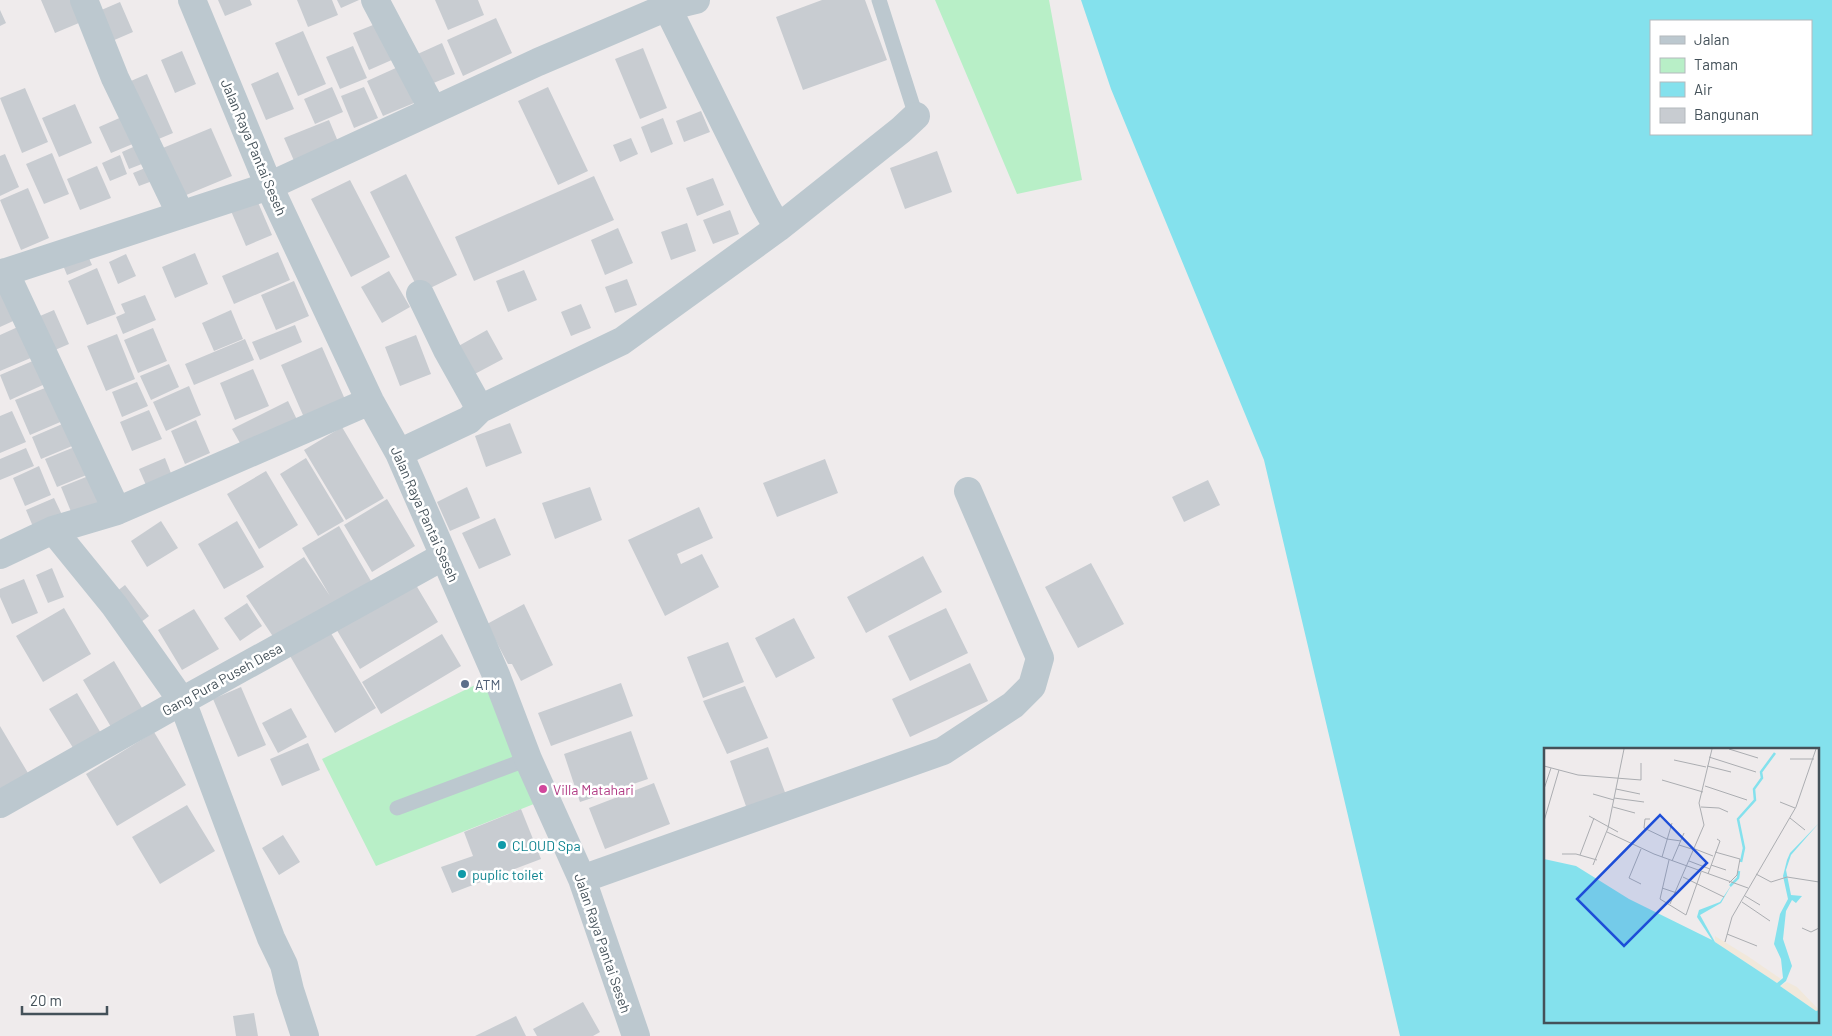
<svg xmlns="http://www.w3.org/2000/svg" width="1832" height="1036" viewBox="0 0 1832 1036" font-family="Barlow,sans-serif">
  <style>
    .green { fill: #b8efc7 }
    .water { fill: #84e1ed; fill-rule: evenodd }
    .building { fill: #c8ccd1 }
    .lines { fill: none; stroke-linecap: round; stroke-linejoin: round }
    .service { stroke: #bcc8cf; stroke-width: 15 }
    .minor { stroke: #bcc8cf; stroke-width: 28 }
    .service-dot { fill: #5c6f8a; stroke: #fff; stroke-width: 2 }
    .hotel-dot { fill: #d1479c; stroke: #fff; stroke-width: 2 }
    .culture-dot { fill: #0f9aa8; stroke: #fff; stroke-width: 2 }
    .labels { text-anchor: middle; dominant-baseline: central; stroke-width: 5; stroke-linejoin: round; paint-order: stroke }
    .street-label { font-size: 14px; fill: #445159; stroke: #fff }
    .service-label { font-size: 14px; fill: #4e5e75; stroke: #fff; text-anchor: start }
    .hotel-label { font-size: 14px; fill: #b23c85; stroke: #fff; text-anchor: start }
    .culture-label { font-size: 14px; fill: #0d838f; stroke: #fff; text-anchor: start }
    .inset-river { fill: none; stroke: #84e1ed; stroke-width: 2.5 }
    .inset-road { fill: none; stroke: #abadb1; stroke-width: 1 }
    .view { fill: #1d4ed8; fill-opacity: 0.15; stroke: #1d4ed8; stroke-width: 2.5 }
    .inset-edge { fill: none; stroke: #445159; stroke-width: 2.5 }
  </style>
  <rect width="100%" height="100%" fill="#efebec"/>
  <path class="green" d="M935,0H1049L1082,180L1017,194Z
    M496,675L544,800L376,866L322,759Z"/>
  <path class="water" d="M1081,0H1832V1036H1400L1264,460L1111,89ZM1651,21H1811V134H1651ZM1546,750H1818V1022H1546Z"/>
  <path class="building" d="M41,0H77L86,20L55,33Z
    M218,0H250L252,5L225,16Z
    M297,0H332L338,15L308,27Z
    M337,0H359L341,8Z
    M435,0H478L484,15L448,30Z
    M822,0H865L887,60L803,90L776,17Z
    M120,2L133,32L112,41L99,11Z
    M0,10L6,23L0,26Z
    M496,18L512,53L463,76L447,40Z
    M378,23L394,59L369,70L353,33Z
    M303,31L326,84L298,96L275,43Z
    M442,43L455,74L424,87L411,57Z
    M353,46L367,78L340,89L326,57Z
    M643,48L667,108L640,119L615,59Z
    M182,51L196,84L175,93L161,60Z
    M398,67L414,103L383,116L367,81Z
    M278,72L294,109L266,120L251,84Z
    M147,74L173,133L149,143L124,84Z
    M332,87L343,112L315,124L304,99Z
    M364,87L378,118L354,128L341,96Z
    M548,87L588,171L558,185L518,101Z
    M25,88L48,142L22,153L0,98Z
    M75,104L92,143L59,157L42,118Z
    M701,111L710,132L684,142L676,121Z
    M124,116L135,143L111,153L99,127Z
    M663,118L673,144L651,153L641,127Z
    M329,120L339,144L295,163L284,138Z
    M211,128L232,176L179,198L158,150Z
    M631,138L638,154L620,162L613,145Z
    M140,144L147,162L129,169L122,152Z
    M937,151L952,192L905,209L890,168Z
    M52,153L69,194L44,204L26,164Z
    M5,154L19,187L0,196V156Z
    M120,155L127,174L110,181L102,163Z
    M97,166L111,198L80,210L67,179Z
    M150,166L155,180L139,186L133,173Z
    M406,174L457,275L420,293L370,192Z
    M594,176L614,220L474,281L455,237Z
    M713,178L724,205L697,216L686,188Z
    M350,180L390,257L351,277L311,199Z
    M28,188L49,238L21,250L0,200Z
    M257,200L272,235L246,246L231,211Z
    M730,210L739,234L713,244L703,220Z
    M687,223L696,251L671,260L661,232Z
    M618,228L633,263L605,275L591,240Z
    M84,247L92,265L67,275L60,258Z
    M278,252L290,280L234,304L222,276Z
    M195,253L208,284L175,298L162,267Z
    M126,254L136,276L118,284L109,262Z
    M97,268L116,314L87,325L68,281Z
    M524,270L537,300L508,312L496,281Z
    M389,271L410,307L382,323L361,287Z
    M627,279L637,305L615,313L605,287Z
    M294,281L309,316L276,330L261,295Z
    M0,287L22,317L0,327Z
    M145,295L156,320L123,334L116,317L125,313L121,304Z
    M581,304L591,328L571,336L561,312Z
    M54,310L69,344L48,353L33,319Z
    M231,310L243,339L214,351L202,323Z
    M295,325L302,342L260,360L252,342Z
    M20,326L33,357L0,371V335Z
    M153,328L167,361L138,373L124,340Z
    M487,330L503,359L471,376L455,348Z
    M117,334L135,379L106,391L87,346Z
    M416,335L431,374L400,386L385,347Z
    M245,339L254,360L194,385L185,364Z
    M322,347L347,404L306,422L281,365Z
    M35,360L45,384L10,400L0,375Z
    M169,364L179,387L151,400L140,376Z
    M253,369L269,406L235,420L220,383Z
    M137,382L148,406L122,417L112,392Z
    M50,386L65,420L30,435L15,400Z
    M189,386L201,415L166,431L153,402Z
    M288,401L300,426L244,450L232,429Z
    M149,410L162,439L132,451L120,422Z
    M12,411L26,442L0,453V416Z
    M196,420L210,453L185,464L171,431Z
    M67,422L77,444L41,459L32,437Z
    M510,423L522,453L486,467L475,436Z
    M342,427L384,498L346,520L304,450Z
    M77,446L89,474L57,487L45,459Z
    M26,448L34,466L0,480V459Z
    M165,458L174,481L149,492L139,469Z
    M306,458L344,521L318,536L280,474Z
    M825,459L838,493L777,517L763,483Z
    M39,466L51,495L25,506L13,478Z
    M266,471L298,525L259,549L227,494Z
    M91,475L104,507L74,519L61,487Z
    M1208,480L1220,505L1184,522L1172,497Z
    M467,487L480,518L450,531L437,502Z
    M590,487L602,520L555,539L542,503Z
    M54,498L63,517L34,529L26,510Z
    M387,499L415,546L372,572L344,525Z
    M699,507L713,538L677,554L681,564L702,554L719,587L665,616L628,540Z
    M495,518L511,555L479,569L462,533Z
    M161,521L178,548L147,567L131,541Z
    M237,521L264,567L224,589L198,544Z
    M339,526L371,581L276,641L246,596L304,557L330,596L302,548Z
    M923,556L942,592L866,633L847,597Z
    M1091,563L1124,624L1078,648L1045,587Z
    M52,568L64,597L48,603L36,575Z
    M24,579L38,613L12,624L0,597V589Z
    M413,580L438,622L360,669L335,627Z
    M125,585L149,616L136,626L112,595Z
    M247,603L262,626L240,641L224,618Z
    M524,604L553,665L521,681L512,664H508L487,624Z
    M64,608L91,654L43,682L16,636Z
    M946,608L968,653L910,681L888,636Z
    M194,609L219,649L182,670L158,630Z
    M794,618L815,658L776,678L755,638Z
    M326,625L376,708L335,733L286,649Z
    M442,634L461,666L381,714L362,682Z
    M728,642L744,682L703,698L687,657Z
    M114,661L145,713L114,732L83,680Z
    M970,663L988,701L910,737L892,699Z
    M621,683L633,716L551,746L538,713Z
    M745,686L768,738L727,754L703,701Z
    M241,687L266,745L238,757L213,699Z
    M77,693L102,735L75,751L49,709Z
    M291,708L307,737L278,753L262,723Z
    M0,726L28,773L0,790Z
    M631,731L648,779L580,802L564,754Z
    M154,732L186,785L117,826L86,774Z
    M308,743L320,770L282,786L270,759Z
    M768,747L786,795L747,809L730,761Z
    M654,783L670,824L605,849L589,808Z
    M187,805L215,851L160,884L132,837Z
    M521,809L541,859L452,893L441,867L473,856L464,832Z
    M283,835L300,862L279,875L262,848Z
    M583,1002L600,1032L593,1036H537L533,1029Z
    M254,1013L258,1036H236L233,1016Z
    M516,1016L526,1036H475Z"/>
  <g class="lines">
    <path class="service" d="M879,0L916,116
      M397,808L528,759"/>
    <path class="minor" d="M84,0L115,78L181,215
      M192,0L269,186L370,401L399,453L496,675L528,759L582,879L636,1036
      M375,0L433,110
      M667,7L765,205L778,228
      M5,272L117,511
      M0,274L269,186L538,62L667,7L696,0
      M420,294L447,350L480,409
      M399,453L469,420L480,409L622,341L778,228L901,130L916,116
      M53,530L114,605L182,701L271,938L284,965L290,990L305,1036
      M0,555L53,530L117,511L370,401
      M0,804L182,701L444,556
      M582,879L943,751L1013,705L1032,686L1040,658L968,491"/>
  </g>
  <circle class="service-dot" cx="465" cy="684" r="5"/>
  <circle class="hotel-dot" cx="543" cy="789" r="5"/>
  <g class="culture-dot">
    <circle cx="502" cy="845" r="5"/>
    <circle cx="462" cy="874" r="5"/>
  </g>
  <g class="labels">
    <g class="street-label">
      <text transform="translate(254 147) rotate(67)">Jalan Raya Pantai Seseh</text>
      <text transform="translate(425 514) rotate(66)">Jalan Raya Pantai Seseh</text>
      <text transform="translate(222 679) rotate(-29)">Gang Pura Puseh Desa</text>
      <text transform="translate(603 943) rotate(71)">Jalan Raya Pantai Seseh</text>
    </g>
    <g class="service-label">
      <text x="475" y="684">ATM</text>
    </g>
    <g class="hotel-label">
      <text x="553" y="789">Villa Matahari</text>
    </g>
    <g class="culture-label">
      <text x="512" y="845">CLOUD Spa</text>
      <text x="472" y="874">puplic toilet</text>
    </g>
  </g>
  <g transform="translate(1544 748)">
    <rect width="275" height="275" fill="#efebec"/>
    <path d="M171,188L205,209L237,231L233,235L171,194ZM243,234L253,239L275,262L272,264L236,238Z" fill="#f1e8db"/>
    <path d="M275,75L247,107L242,122L247,147L258,148L252,155L248,152L242,163L239,191L248,218L242,233L236,238L272,263L275,262V274H0V111L32,118L85,151L168,192L153,169L155,162L176,154L188,136L177,155L156,167L171,194L233,235L239,230L237,211L230,196L236,166L244,151L239,128L243,112L246,105Z" fill="#84e1ed"/>
    <path class="inset-river" d="M197,114L200,100L194,71L211,52L210,41L218,30L217,24L231,5M186,138L194,130L195,123"/>
    <path class="inset-road" d="M185,1L214,10M165,9L212,24M246,11H270M130,12L162,19M0,18L34,27L97,32V15M163,18L187,24M118,32L159,44M161,38L203,52M0,41L7,20M72,41L96,46M49,46L70,52M70,50L100,54M236,54L251,60M69,59L91,65M157,59L175,60L184,64M45,68L74,84M246,70L261,82M106,71H101L100,80L123,91L137,93M0,73L15,22M63,84L110,106L204,140M135,97L151,102M97,101L85,130L97,136M151,101L169,108M171,104L196,111L193,127L185,135M18,106H32L53,112M36,107L50,70M118,109L128,75M125,112L116,151L142,167L157,124M128,113L140,85M145,113L166,121M49,117L64,80L80,1M167,117L182,122M164,126L176,93L173,91M212,126L227,134L243,129L275,134M139,129L180,149M118,140L133,145M201,148L216,157M198,154L226,173M126,156L160,77L155,55L168,1M258,180L267,184L275,180M183,186L213,198M181,194L188,169L252,59L272,1"/>
    <path class="view" d="M116,67L163,115L80,198L33,151Z"/>
    <rect width="275" height="275" class="inset-edge"/>
  </g>
  <rect x="1650" y="20" width="162" height="115" fill="#ffffff" stroke="#b4b9bd"/>
  <rect x="1660" y="36" width="25" height="8" fill="#bcc8cf" stroke="#b4b9bd"/>
  <text x="1694" y="45" font-size="15" fill="#445159">Jalan</text>
  <rect x="1660" y="58" width="25" height="15" fill="#b8efc7" stroke="#b4b9bd"/>
  <text x="1694" y="70" font-size="15" fill="#445159">Taman</text>
  <rect x="1660" y="82" width="25" height="15" fill="#84e1ed" stroke="#b4b9bd"/>
  <text x="1694" y="95" font-size="15" fill="#445159">Air</text>
  <rect x="1660" y="108" width="25" height="15" fill="#c8ccd1" stroke="#b4b9bd"/>
  <text x="1694" y="120" font-size="15" fill="#445159">Bangunan</text>
  <path d="M22 1006v8h85v-8" fill="none" stroke="#445159" stroke-width="2.5"/>
  <text x="30" y="1006" font-size="15" fill="#445159" stroke="#ffffff" stroke-width="4" paint-order="stroke">20 m</text>
</svg>
